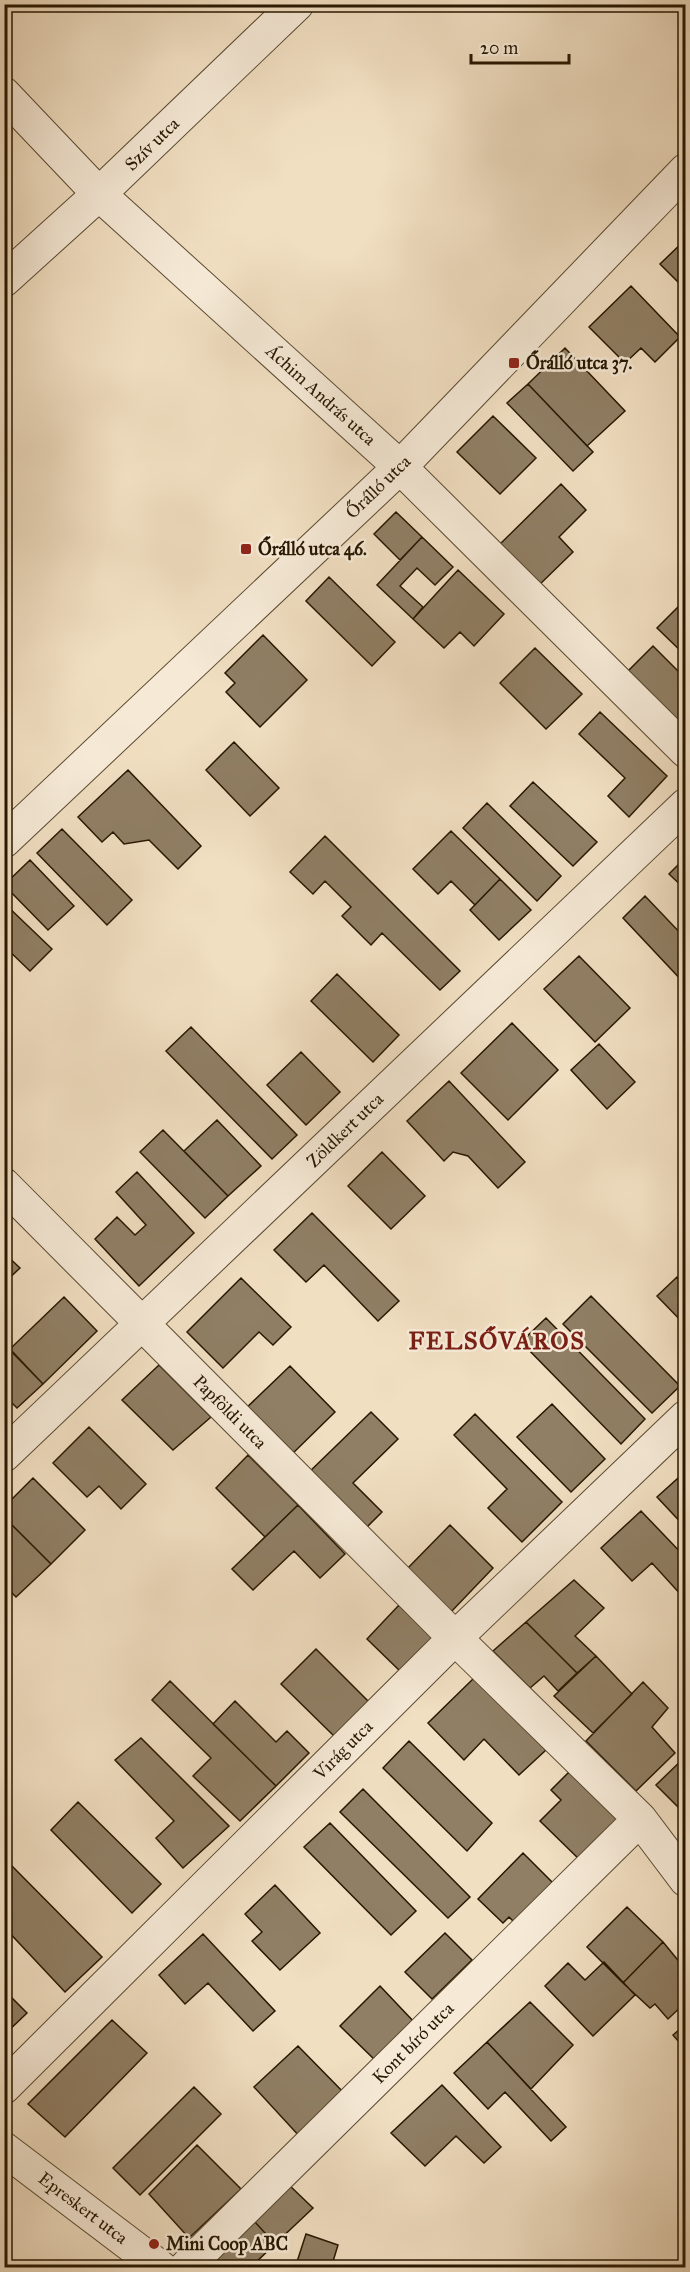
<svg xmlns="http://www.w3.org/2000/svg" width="690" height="2272" viewBox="0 0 690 2272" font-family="'IM FELL Great Primer',serif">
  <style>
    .building { fill: #907f65; stroke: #271701; stroke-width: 1.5 }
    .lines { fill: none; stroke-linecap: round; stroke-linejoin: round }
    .minor-casing { stroke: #5a4931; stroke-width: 35 }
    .tertiary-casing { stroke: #5a4931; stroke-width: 35 }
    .minor { stroke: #f6ead7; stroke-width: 33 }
    .tertiary { stroke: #f6ead7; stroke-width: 33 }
    .poi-dot { fill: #8f2418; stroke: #f6ead7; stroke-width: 2 }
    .labels { text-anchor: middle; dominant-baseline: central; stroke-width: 5; stroke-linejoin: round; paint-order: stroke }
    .street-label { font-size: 18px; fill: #271701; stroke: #f6ead7 }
    .poi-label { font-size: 18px; font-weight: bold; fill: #271701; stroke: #f6ead7; text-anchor: start }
    .district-label { font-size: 24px; font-weight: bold; letter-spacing: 1.5px; fill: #7a1f14; stroke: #f6ead7 }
  </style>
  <rect width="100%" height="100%" fill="#f1dfc2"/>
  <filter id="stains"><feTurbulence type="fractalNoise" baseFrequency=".00333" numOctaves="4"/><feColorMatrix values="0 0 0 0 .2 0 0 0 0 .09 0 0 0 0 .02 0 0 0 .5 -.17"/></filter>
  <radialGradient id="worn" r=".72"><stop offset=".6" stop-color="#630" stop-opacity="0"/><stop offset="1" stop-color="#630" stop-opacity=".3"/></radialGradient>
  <path class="building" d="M686,239V290L660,264Z
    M631,286L680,337L655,362L641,348L625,363L589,327Z
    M565,348L625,411L587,446L528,384Z
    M528,384L593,452L573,471L507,403Z
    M493,416L536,458L500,494L457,452Z
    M561,484L586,510L559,537L573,552L535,589L495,549Z
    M396,512L422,537L400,560L374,534Z
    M422,537L453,567L435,585L417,568L400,586L423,607L413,619L377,585Z
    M458,570L504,614L474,646L460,632L444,648L413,619Z
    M329,577L395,642L372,666L306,601Z
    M683,602L686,605V656L657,628Z
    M263,635L307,680L260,727L226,692L235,683L225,673Z
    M653,646L686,679V740L622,677Z
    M535,648L582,694L546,729L500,683Z
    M600,712L667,776L629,817L608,796L625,778L579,734Z
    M234,742L279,788L250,816L206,770Z
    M128,770L201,846L178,869L149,840L124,844L113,832L102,842L78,817Z
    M533,782L597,842L573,866L510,806Z
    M487,803L561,876L537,901L463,828Z
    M62,829L132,900L107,925L37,853Z
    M451,831L500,879L475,905L451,881L438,894L413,869Z
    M325,836L460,971L440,990L382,933L371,945L342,916L351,907L325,881L313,894L290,872Z
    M686,857V890L669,874Z
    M30,860L74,906L48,930L4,885Z
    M500,879L531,910L499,940L470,910Z
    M645,896L686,939V985L623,918Z
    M4,903L52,949L30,971L4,946Z
    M579,956L630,1008L595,1042L544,989Z
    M337,974L399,1035L373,1062L311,1001Z
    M512,1023L558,1070L508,1120L461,1073Z
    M191,1027L297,1135L272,1159L166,1051Z
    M599,1044L635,1082L607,1109L571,1070Z
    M301,1052L340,1092L306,1125L267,1085Z
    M449,1081L525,1162L498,1188L468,1156L453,1152L444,1161L407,1121Z
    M217,1120L261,1166L228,1196L184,1151Z
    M163,1130L228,1196L205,1218L140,1152Z
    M382,1152L425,1196L391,1229L348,1186Z
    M137,1172L194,1233L139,1286L95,1239L117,1217L135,1235L146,1225L116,1192Z
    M312,1213L399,1301L378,1321L324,1265L306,1282L274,1250Z
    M4,1253L20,1268L4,1283Z
    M677,1277L686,1286V1326L657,1296Z
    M241,1278L291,1327L273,1345L259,1332L223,1368L187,1332Z
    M591,1296L680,1386L652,1413L563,1324Z
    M64,1297L97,1331L43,1384L10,1349Z
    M546,1318L645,1419L621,1444L521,1342Z
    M4,1344L43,1384L17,1408L4,1395Z
    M159,1365L211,1417L173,1450L122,1400Z
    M290,1366L335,1412L287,1459L241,1413Z
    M552,1404L605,1459L571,1492L517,1437Z
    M371,1412L398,1439L353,1483L382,1512L359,1535L303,1478Z
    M475,1414L562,1502L522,1542L488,1508L507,1489L454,1435Z
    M89,1427L146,1484L121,1509L99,1486L87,1497L53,1463Z
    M248,1455L298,1505L265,1537L216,1488Z
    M686,1471V1528L657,1497Z
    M33,1478L85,1530L51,1564L4,1517V1507Z
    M298,1505L345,1554L320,1578L294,1551L253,1590L232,1569Z
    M641,1511L686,1558L683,1597L652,1563L632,1581L601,1548Z
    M4,1517L51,1564L16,1597L4,1585Z
    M450,1525L493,1568L450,1613L406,1570Z
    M574,1580L604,1608L575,1636L596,1656L577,1673L526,1622Z
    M399,1605L435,1641L403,1674L367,1639Z
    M526,1622L577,1673L558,1691L544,1676L530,1688L493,1651Z
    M316,1649L370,1703L336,1738L281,1684Z
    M596,1656L632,1694L593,1733L554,1696Z
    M475,1677L546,1750L519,1775L484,1739L464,1760L428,1723Z
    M170,1681L276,1786L240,1821L193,1776L211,1758L152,1700Z
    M643,1682L668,1708L652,1727L675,1753L636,1791L586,1741Z
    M235,1701L276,1742L287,1731L309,1753L276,1786L213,1724Z
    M141,1738L229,1826L183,1868L156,1838L174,1821L115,1760Z
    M409,1741L492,1823L467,1851L383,1768Z
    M686,1756V1815L656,1785Z
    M569,1772L623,1824L584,1864L540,1821L561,1800L551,1790Z
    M363,1789L470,1897L448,1918L340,1812Z
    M78,1802L161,1884L132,1913L51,1830Z
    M330,1823L416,1911L391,1935L304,1847Z
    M523,1853L557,1887L518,1926L509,1917L503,1923L478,1899Z
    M11,1865L102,1957L65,1992L4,1927L10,1921L4,1915V1872Z
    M275,1885L320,1933L280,1970L252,1941L262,1932L245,1914Z
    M627,1907L663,1942L623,1983L587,1947Z
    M445,1933L472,1960L432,1999L405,1972Z
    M203,1934L275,2011L253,2031L208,1983L185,2004L159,1975Z
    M663,1942L686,1970V2002L668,2019L655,2004L650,2008L623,1983Z
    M604,1962L635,1995L593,2036L545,1986L568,1963L585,1980Z
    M380,1986L415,2023L377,2062L340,2026Z
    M4,1990L27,2013L4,2035Z
    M530,2002L573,2045L531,2089L487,2042Z
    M112,2020L147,2053L65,2137L28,2104Z
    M686,2024V2050L673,2035Z
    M487,2042L566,2127L551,2141L505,2092L488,2109L454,2073Z
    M298,2046L347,2096L301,2138L254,2087Z
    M442,2085L501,2147L484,2163L456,2136L425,2166L391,2133Z
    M194,2087L221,2114L140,2195L113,2168Z
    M197,2145L241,2189L189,2238L149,2194Z
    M289,2185L313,2208L275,2244L254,2221Z
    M254,2221L275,2244L250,2268H221L213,2259Z
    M306,2234L338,2245L331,2268H295Z"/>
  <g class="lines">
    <g class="minor-casing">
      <path id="minor" d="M4,94L99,194L400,467L686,751
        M4,280L99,194L297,4
        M4,1185L455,1638L640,1819L686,1880
        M4,1455L686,805
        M4,2087L455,1638L686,1417
        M4,2149L161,2268
        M185,2268L640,1819"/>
    </g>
    <g class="tertiary-casing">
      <path id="tertiary" d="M4,841L400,467L686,170"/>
    </g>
    <use href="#minor" class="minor"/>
    <use href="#tertiary" class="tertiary"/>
  </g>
  <g class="poi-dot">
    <rect x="508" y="357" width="12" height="12" rx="3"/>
    <rect x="240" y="543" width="12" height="12" rx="3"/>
    <circle cx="154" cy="2244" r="6"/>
  </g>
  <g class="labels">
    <g class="street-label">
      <text transform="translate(152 144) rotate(-44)">Szív utca</text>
      <text transform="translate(321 395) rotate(42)">Áchim András utca</text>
      <text transform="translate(378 487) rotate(-44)">Őrálló utca</text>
      <text transform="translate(345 1130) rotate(-44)">Zöldkert utca</text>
      <text transform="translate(230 1412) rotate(45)">Papföldi utca</text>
      <text transform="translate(343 1750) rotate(-45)">Virág utca</text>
      <text transform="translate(413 2043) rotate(-45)">Kont bíró utca</text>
      <text transform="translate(83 2208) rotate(37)">Epreskert utca</text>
    </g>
    <g class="poi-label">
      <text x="526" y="363">Őrálló utca 37.</text>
      <text x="258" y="549">Őrálló utca 46.</text>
      <text x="166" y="2244">Mini Coop ABC</text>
    </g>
    <g class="district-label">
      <text x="497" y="1341">FELSŐVÁROS</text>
    </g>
  </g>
  <rect width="690" height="2272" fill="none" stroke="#f1dfc2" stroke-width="24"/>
  <rect x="6" y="6" width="678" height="2260" fill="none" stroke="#271701" stroke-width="3"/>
  <rect x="12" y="12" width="666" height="2248" fill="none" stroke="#271701" stroke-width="1.5"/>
  <path d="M471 54v9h98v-9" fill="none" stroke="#271701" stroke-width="3"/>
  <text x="480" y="54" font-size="18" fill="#271701" stroke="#f6ead7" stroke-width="4.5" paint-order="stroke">20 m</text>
  <rect width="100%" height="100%" filter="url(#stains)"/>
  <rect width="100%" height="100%" fill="url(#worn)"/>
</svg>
